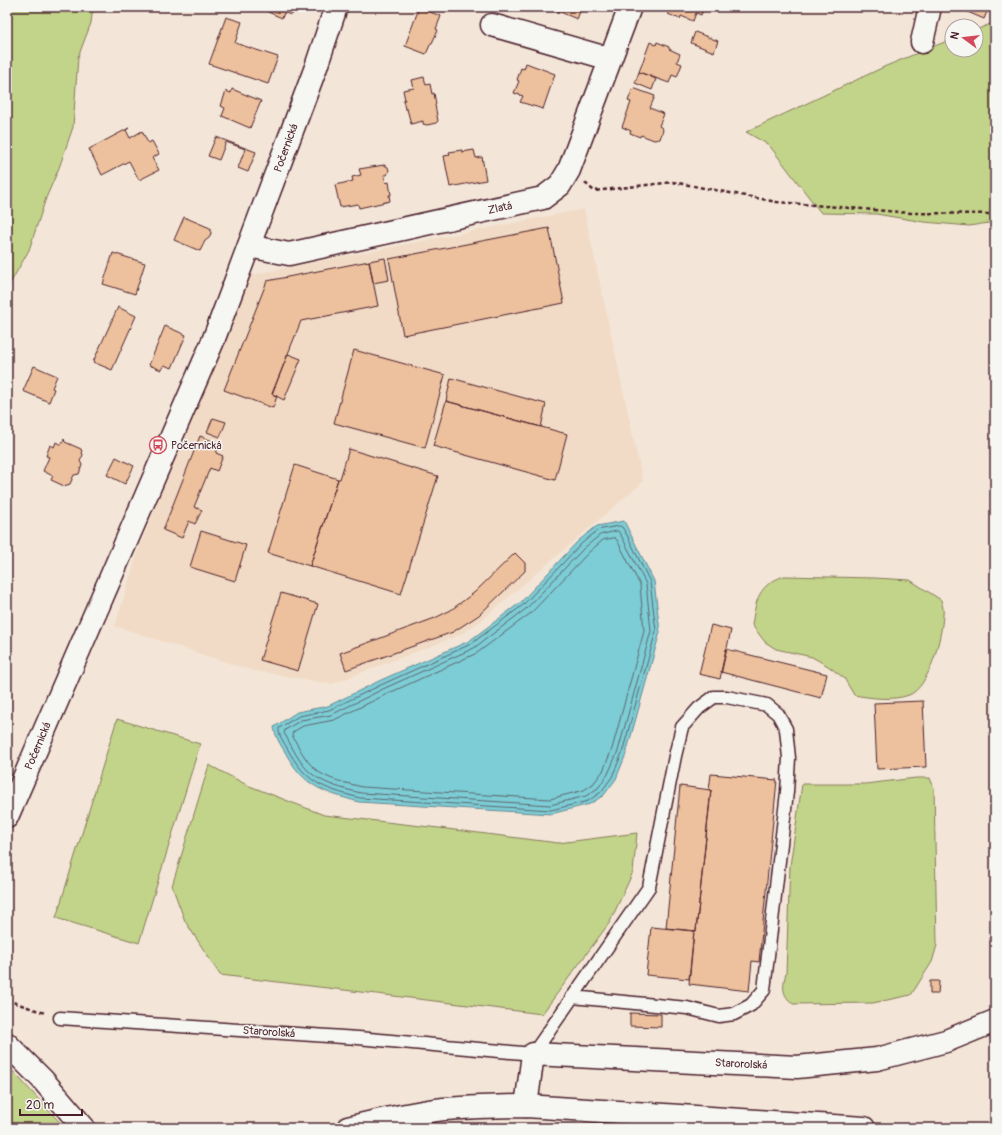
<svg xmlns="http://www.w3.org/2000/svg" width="1002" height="1135" viewBox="0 0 1002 1135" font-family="Pangolin,sans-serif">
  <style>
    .built { fill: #f1dbc6 }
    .green { fill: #c2d489; stroke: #867a5a }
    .water { fill: #7ccdd5; stroke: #688791 }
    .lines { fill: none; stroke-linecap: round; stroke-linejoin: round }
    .shore { stroke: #5e656f; stroke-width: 1 }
    .building { fill: #edc19d; stroke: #4a1f2b }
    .lane-casing { stroke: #4a1f2b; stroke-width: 15 }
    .street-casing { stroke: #4a1f2b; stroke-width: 25 }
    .secondary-casing { stroke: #4a1f2b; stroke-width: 25 }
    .path { stroke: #4a1f2b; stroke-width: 2.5; stroke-dasharray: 4 3; stroke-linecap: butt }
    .lane { stroke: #f6f6f2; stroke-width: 12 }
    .street { stroke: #f6f6f2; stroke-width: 22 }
    .secondary { stroke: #f6f6f2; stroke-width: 22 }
    .labels { text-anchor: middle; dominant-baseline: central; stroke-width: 3; stroke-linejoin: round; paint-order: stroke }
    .street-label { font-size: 11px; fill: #4a1f2b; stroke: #f6f6f2 }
    .poi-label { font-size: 11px; fill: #4a1f2b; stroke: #f6f6f2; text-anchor: start }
  </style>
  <rect width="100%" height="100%" fill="#f3e6d8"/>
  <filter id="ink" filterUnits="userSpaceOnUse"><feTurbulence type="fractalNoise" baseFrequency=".025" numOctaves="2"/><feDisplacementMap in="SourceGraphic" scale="8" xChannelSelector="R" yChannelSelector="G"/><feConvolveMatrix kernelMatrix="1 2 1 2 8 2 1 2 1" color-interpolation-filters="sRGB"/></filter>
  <g filter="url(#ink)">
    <path class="built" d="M584,209L643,482L481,621L460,635L332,684L250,670L115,626L139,548L250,275Z"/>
    <path class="green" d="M7,7H93L91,23L78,57L73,127L59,168L46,198L29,250L7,289Z
      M995,22V222L969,226L924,222L876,214L821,213L769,145L746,132L886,66L952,39V50H976V30Z
      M784,576L874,578L910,580L941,600C942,604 944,610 943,615C942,635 930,687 909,695C893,701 871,698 854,695L844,678L828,666L812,657L776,649L765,642L752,625C756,600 758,585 784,576Z
      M117,719L200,744L139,943L56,918Z
      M209,765L247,785L324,815L439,828L558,843L637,833L633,872L610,922L542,1014L220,975L185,921L172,886Z
      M916,778H930L934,788L937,945L932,962L911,995L873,1003L793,1004C782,995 782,987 786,973L790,866L802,784H865Z
      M7,1066H8L65,1128H7Z"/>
    <path class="water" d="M624,521L654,581L660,632L626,754L616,779L604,795L590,804L551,814L359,802C323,792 304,787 285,752C280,744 275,736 274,727L297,712L328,706L381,680L469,641L521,602L578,541L597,526Z"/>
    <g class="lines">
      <path class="shore" d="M620,526L622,527L627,535L650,582L656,631L622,753L612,777L601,792L588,801L551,810L360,798C322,788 306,783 287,748C284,742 278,735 279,728L299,716L329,710L383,684L471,644L523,605L581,544L598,530Z
        M618,531L622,537L646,584L651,631L618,751L608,774L598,788L586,796L550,805L361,793C344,789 326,785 312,774C299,764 292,746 284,733L285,730L301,720L331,715L385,688L474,648L527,608L584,548L600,535Z
        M615,538L617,540L640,585L644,631L612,749L603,771L593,784L584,790L550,799L362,787C347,783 327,780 315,769C305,760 298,746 292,735L293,732L303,726L334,720L387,694L477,653L531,613L589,552L603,540Z"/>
    </g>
    <path class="building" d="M270,7H295L292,15L284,13L282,18L268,12Z
      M548,7H582L577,19Z
      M664,7H704L701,15L696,13L693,21L681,16L680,19L668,14L669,12L663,9Z
      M956,7H989L984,19Z
      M419,8L441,16L436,29L438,30L432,43H431L426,54L405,46Z
      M226,17L242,22L235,43L278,57L268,84L209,64Z
      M695,32L718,41L714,52L691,43Z
      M650,42L656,45L657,42L669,47V49L680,54L677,62L682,64L677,77L672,75L669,83L639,72Z
      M526,63L555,74L543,109L520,102L523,96L514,93L519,81L517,80L521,68L524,69Z
      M639,72L656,79L652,90L635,83Z
      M424,77L426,85L430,84L432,94L434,93L436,104L435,105L438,121L436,123L427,125L423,124V121L411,124L407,109H405L403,100H405L403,90L414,88L412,80Z
      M633,88L655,96L650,108L664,114L659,126L662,128L663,130L660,139L654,140L641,135L640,137L630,133L631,131L622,127L631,102L628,101Z
      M232,89L261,101L250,128L222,116L225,108L221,106L226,91L231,93Z
      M129,128L126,130L130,138L142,131L148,143L152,141L159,154L152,158L159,170L139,180L129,161L102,175L89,149Z
      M216,137L256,152L248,172L238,168L245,149L226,142L219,160L208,156Z
      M462,150V152L474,150L476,158L482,157L486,180L450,187L444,156L450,155L449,152Z
      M384,165L388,167L389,171L387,175H384L386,183L389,182L391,195H389L390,201L359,208L358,204L340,207L335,185L353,181L352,177L361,175L359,169Z
      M184,217L210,228L211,233L209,238L205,241L200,251L174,240Z
      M549,228L564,303L403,335L389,259Z
      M113,253L145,263L135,294L103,284Z
      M385,258L389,280L373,283L369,261Z
      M369,261L378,306L301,321L272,394L277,396L273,408L224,390L267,281Z
      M118,307L136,316L112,370L93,362Z
      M165,326L186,335L172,368L164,365L161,370L149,365Z
      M354,350L445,375L425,448L334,423Z
      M288,354L301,359L284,400L272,394Z
      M34,366L57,376L52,388L54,389L49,402L23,391Z
      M451,378L546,404L541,427L446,401Z
      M446,401L567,434L555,480L433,446Z
      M213,418L226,422L220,437L207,432Z
      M200,436L220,444L216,453L223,456L217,471L210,468L194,507L202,510L195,524L189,521L182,538L163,530Z
      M64,439L65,442L81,449L83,455L80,461L82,465L79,474L74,475L70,484L64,486L51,480L53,476L43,471L49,457L46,456L50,445L54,447L56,442L61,445Z
      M349,449L438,476L401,594L310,566L338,479H340Z
      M116,457L134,466L125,484L107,475Z
      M295,465L338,479L310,566L268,553Z
      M201,531L246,545L235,581L190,567Z
      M515,553L525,563V571L479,615L453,632L346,670L340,653L435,618L451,610L475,592Z
      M281,593L318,604L298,671L260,660Z
      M711,625L731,630L720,679L699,674Z
      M726,649L827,674L821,698L721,672Z
      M923,701L926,767L877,769L874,703Z
      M711,774L777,780L759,962L752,961L749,991L689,984L694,931H696L711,790H709Z
      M680,786L711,790L696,931L666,928Z
      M651,927L694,931L689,979L646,975Z
      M930,981H939L938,994H930Z
      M630,1013L661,1014V1027L630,1026Z"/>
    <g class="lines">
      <g class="lane-casing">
        <path id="lane" d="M60,1018L358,1038L533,1054L649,887L675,756L682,727L699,708L714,697H727L767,705L778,714L786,729L789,758L787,792L764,990L751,1005L734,1014L719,1016L687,1008L572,997"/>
      </g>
      <g class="street-casing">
        <path id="street" d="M492,25L610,59
          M922,42L930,7
          M249,246L289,254L543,198L560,185L569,170L630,7
          M526,1106L533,1054L797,1067L877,1059L946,1041L995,1021"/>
      </g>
      <g class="secondary-casing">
        <path id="secondary" d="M7,817L213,341L316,67L336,7
          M7,1044L42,1079L84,1128
          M348,1128C380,1120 411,1113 444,1109C471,1107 499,1106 526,1106L864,1128"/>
      </g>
      <path class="path" d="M585,183L594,191L673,182L777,202L911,213L995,214
        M7,1000L45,1013"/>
      <use href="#lane" class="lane"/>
      <use href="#street" class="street"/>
      <use href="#secondary" class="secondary"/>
    </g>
  </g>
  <defs>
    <g id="bus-ring" transform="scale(0.9)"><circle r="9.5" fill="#f6f6f2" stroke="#d1495b" stroke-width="1.5"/><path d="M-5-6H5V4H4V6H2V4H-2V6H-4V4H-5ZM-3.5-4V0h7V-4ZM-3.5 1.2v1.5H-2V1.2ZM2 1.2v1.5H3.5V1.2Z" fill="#d1495b"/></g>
  </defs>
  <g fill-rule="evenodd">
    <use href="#bus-ring" x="158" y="445"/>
  </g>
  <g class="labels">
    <g class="street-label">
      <text transform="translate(286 148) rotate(-70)">Počernická</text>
      <text transform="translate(500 208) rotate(-12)">Zlatá</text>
      <text transform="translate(38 746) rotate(-67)">Počernická</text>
      <text transform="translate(269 1032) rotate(4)">Starorolská</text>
      <text transform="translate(741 1064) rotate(3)">Starorolská</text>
    </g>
    <g class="poi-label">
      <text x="171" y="445">Počernická</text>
    </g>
  </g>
  <rect width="1002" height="1135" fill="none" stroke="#f6f6f2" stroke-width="24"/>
  <rect x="12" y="12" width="978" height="1111" fill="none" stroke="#4a1f2b" stroke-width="1.5" filter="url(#ink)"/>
  <g transform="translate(964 38) rotate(285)"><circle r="19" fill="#f6f6f2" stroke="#b1a0a2"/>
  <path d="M0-3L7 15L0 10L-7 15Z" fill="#d1495b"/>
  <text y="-6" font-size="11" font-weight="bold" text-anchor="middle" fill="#4a1f2b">N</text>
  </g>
  <path d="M20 1109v6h62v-6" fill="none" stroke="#4a1f2b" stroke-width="2"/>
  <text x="26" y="1109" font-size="12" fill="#4a1f2b" stroke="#f6f6f2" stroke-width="3" paint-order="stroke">20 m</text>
</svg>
